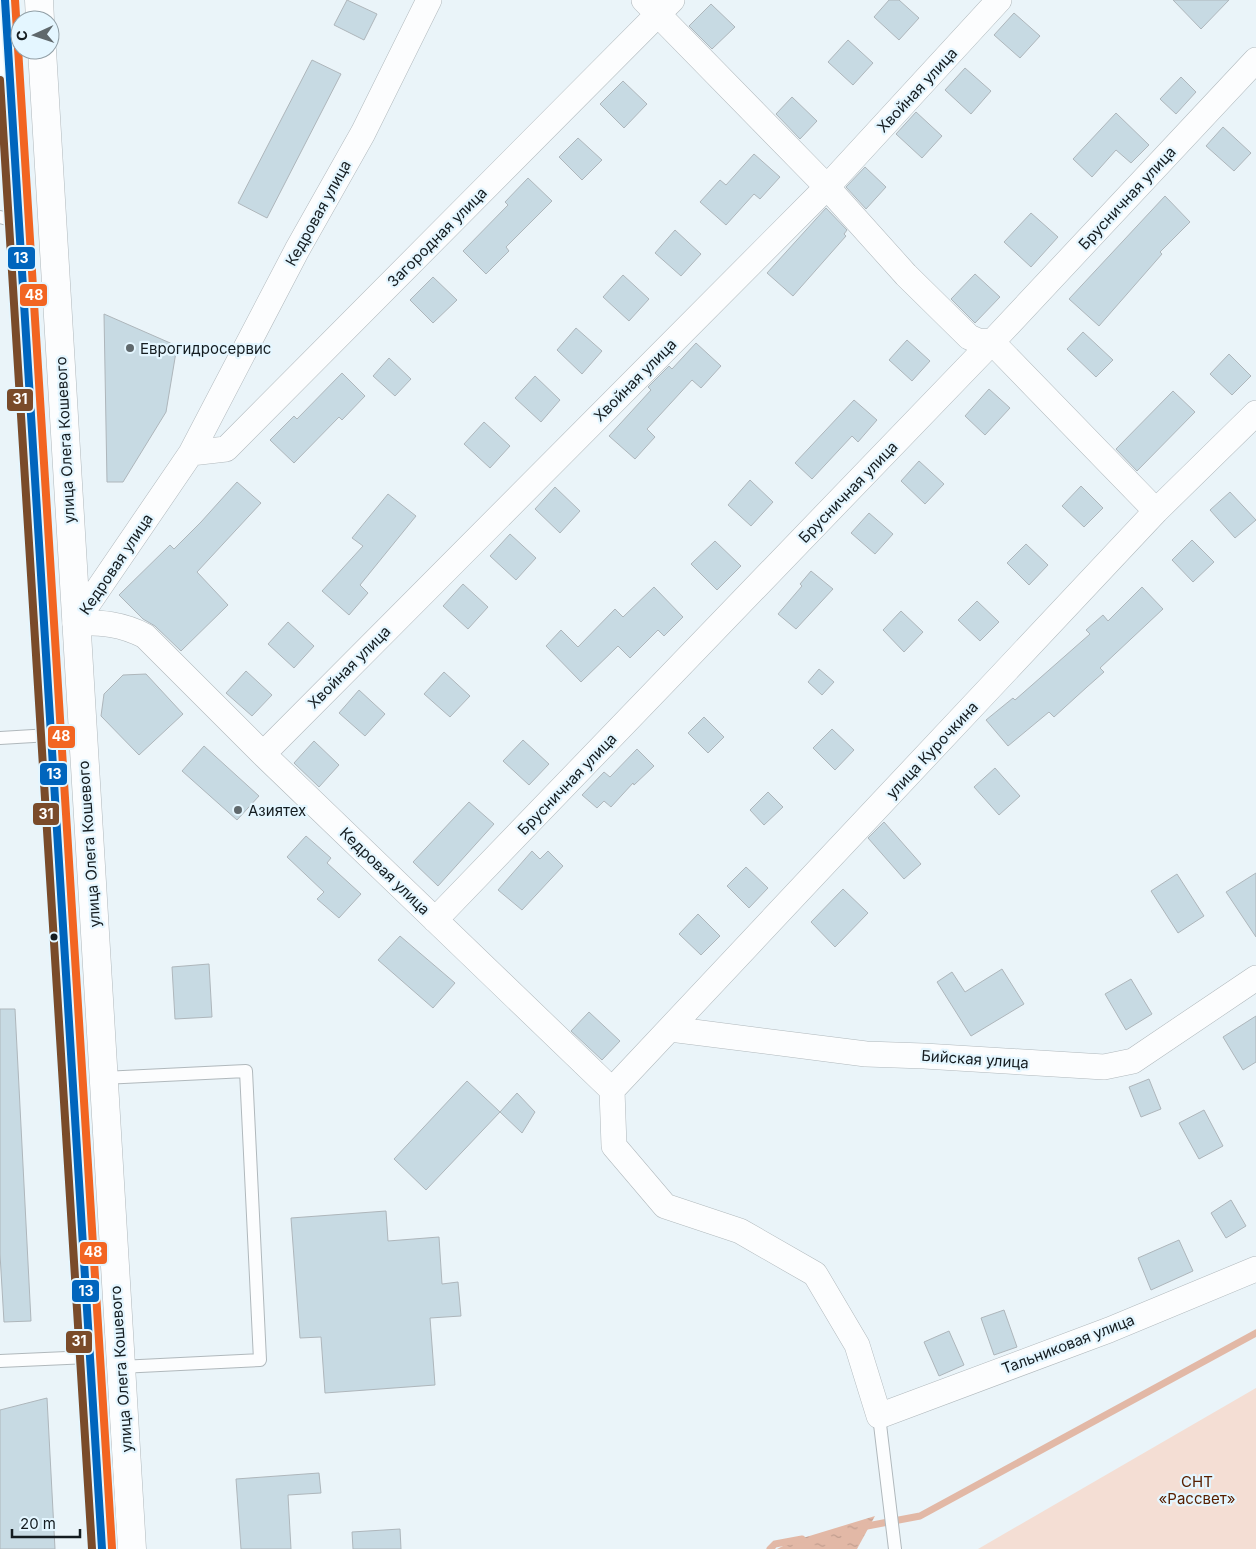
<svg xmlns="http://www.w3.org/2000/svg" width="1256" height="1549" viewBox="0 0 1256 1549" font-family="Inter,sans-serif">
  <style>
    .green { fill: #f4ded4 }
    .water { fill: url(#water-ripples) }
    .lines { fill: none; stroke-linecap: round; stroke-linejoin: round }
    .stream { stroke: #e2b8a6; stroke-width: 7 }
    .building { fill: #c7dae3; stroke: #aeb6bb }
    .lane-casing { stroke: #b0b8bc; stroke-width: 14 }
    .street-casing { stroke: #b0b8bc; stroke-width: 26 }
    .primary-casing { stroke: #b0b8bc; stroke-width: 29 }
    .lane { stroke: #fcfdfe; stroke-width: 12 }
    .street { stroke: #fcfdfe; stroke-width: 25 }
    .primary { stroke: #fcfdfe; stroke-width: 28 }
    .bus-1-casing { stroke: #e4f6ff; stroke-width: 11 }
    .bus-2-casing { stroke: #e4f6ff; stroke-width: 11 }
    .bus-3-casing { stroke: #e4f6ff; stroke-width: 11 }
    .bus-1 { stroke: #0065bd; stroke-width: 8 }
    .bus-2 { stroke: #7a4b2a; stroke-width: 8 }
    .bus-3 { stroke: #f26522; stroke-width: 8 }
    .poi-dot { fill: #5f686c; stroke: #e4f6ff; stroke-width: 2 }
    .bus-dot { fill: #141c20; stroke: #e4f6ff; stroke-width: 2 }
    .labels { text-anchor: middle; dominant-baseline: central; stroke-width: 4.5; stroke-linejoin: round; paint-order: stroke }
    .street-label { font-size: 15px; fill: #141c20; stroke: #e4f6ff }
    .poi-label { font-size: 15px; fill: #141c20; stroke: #e4f6ff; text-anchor: start }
    .park-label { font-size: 15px; fill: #582000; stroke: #e4f6ff }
    .line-badge { stroke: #e4f6ff; stroke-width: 2 }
    .badge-label { font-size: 14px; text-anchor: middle; font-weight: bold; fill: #fff }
  </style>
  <defs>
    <pattern id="water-ripples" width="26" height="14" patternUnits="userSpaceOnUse" patternTransform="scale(1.25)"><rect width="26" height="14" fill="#e2b8a6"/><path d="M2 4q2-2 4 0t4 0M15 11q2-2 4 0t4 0" fill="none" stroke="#c19e8f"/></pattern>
  </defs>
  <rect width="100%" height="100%" fill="#eaf4f9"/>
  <path class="green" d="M1256,1388V1549H978Z"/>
  <path class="water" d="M875,1516L857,1549H777L793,1541Z"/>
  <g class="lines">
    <path class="stream" d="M862,1527L920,1516L1256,1333
      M770,1549L775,1544L802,1539"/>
  </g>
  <path class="building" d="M347,0L377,14L364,40L334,25Z
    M889,0H899L919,18L899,40L874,17Z
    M1173,0H1229L1201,29Z
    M711,4L735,27L712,49L689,26Z
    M1014,13L1040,36L1020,58L994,35Z
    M848,40L873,63L853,85L828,62Z
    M312,60L341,74L267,218L238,203Z
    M965,68L991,91L971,114L945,90Z
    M1181,77L1196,92L1176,114L1160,99Z
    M623,81L647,104L624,128L600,104Z
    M792,97L817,121L800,139L776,114Z
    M916,112L942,136L922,158L896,134Z
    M1116,113L1149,145L1131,163L1116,150L1092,177L1073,159Z
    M1223,127L1251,153L1234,171L1206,146Z
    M578,138L602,160L582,180L559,157Z
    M754,154L780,177L760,199L754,194L726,225L700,202L720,180L726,185Z
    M865,167L886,187L866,209L846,187Z
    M528,178L552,201L506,247L509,251L486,274L463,251L508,205L505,202Z
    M1165,196L1190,222L1160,252L1162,254L1099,326L1069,299Z
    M826,208L847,230L844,234L846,236L793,296L767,273Z
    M1031,213L1058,237L1031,267L1004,242Z
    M675,230L701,254L681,276L655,253Z
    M975,274L1000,297L975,323L951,299Z
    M623,275L649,299L629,321L603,297Z
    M433,277L457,300L433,323L410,300Z
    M104,314L177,346L166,412L123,482H107Z
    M576,328L602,351L582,374L557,350Z
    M1083,332L1113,360L1096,377L1067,349Z
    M907,340L930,361L912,381L889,360Z
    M696,343L721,366L701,388L692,380L647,429L655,437L635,459L609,436L651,390L648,387L669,366L672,369Z
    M1229,354L1251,376L1232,395L1210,374Z
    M389,358L411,379L395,396L373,376Z
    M342,373L365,396L342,420L339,417L294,463L270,440L294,416L297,419Z
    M535,376L560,400L541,422L515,398Z
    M989,389L1010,408L985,435L965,416Z
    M1173,391L1195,412L1137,471L1116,449Z
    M854,400L877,420L858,442L852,436L812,479L795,463Z
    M484,422L510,446L490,468L464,444Z
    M919,461L944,484L925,504L901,481Z
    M750,480L773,502L751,526L728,505Z
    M237,482L261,503L197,572L228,605L181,651L155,626L143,619L119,595L170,545L174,549L201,522Z
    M1081,486L1103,508L1084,527L1062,506Z
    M555,487L580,511L560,533L535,509Z
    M1230,492L1256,520L1235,538L1210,510Z
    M388,494L416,516L360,585L368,593L349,615L322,591L363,546L352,538Z
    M869,513L893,534L875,554L851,533Z
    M510,534L536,558L516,580L490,556Z
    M1192,540L1214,562L1193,582L1172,560Z
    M715,541L741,566L717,590L691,564Z
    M1026,544L1048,565L1029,585L1007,563Z
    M811,571L833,589L796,629L778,614L802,586L800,584Z
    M463,584L488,607L468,629L443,606Z
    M654,587L683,617L664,636L658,630L630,658L618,646L581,682L546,646L561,630L578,647L615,609L623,617Z
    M1142,587L1163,609L1100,668L1104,672L1087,687L1054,717L1049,712L1008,746L986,720L1013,698L1015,700L1090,634L1086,630L1103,615L1108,621Z
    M977,601L999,622L980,641L958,620Z
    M901,611L923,632L904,652L883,630Z
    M288,622L314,646L294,668L268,644Z
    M819,669L834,682L822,695L808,682Z
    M246,671L272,695L252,716L226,693Z
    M444,672L470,696L450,717L424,694Z
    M146,674L183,714L139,755L101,716L104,694L123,675Z
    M359,690L385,714L365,736L339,713Z
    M704,717L724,737L708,753L688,733Z
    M832,729L854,750L835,770L813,748Z
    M523,740L549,764L529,785L503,761Z
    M314,741L339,765L319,787L294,763Z
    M204,746L259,796L237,820L182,771Z
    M637,749L654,766L634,785L633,783L611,807L604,801L597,808L582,795L604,772L610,777Z
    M995,768L1020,796L999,815L974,787Z
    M768,792L783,807L764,825L750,810Z
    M469,802L494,824L438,886L413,862Z
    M884,822L921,864L904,879L868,838Z
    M306,836L331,858L327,863L361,894L339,918L317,899L324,892L287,857Z
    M532,851L540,859L548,851L563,866L522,910L498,890Z
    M746,867L768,888L749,908L727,886Z
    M1256,873V937L1226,892Z
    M1177,874L1204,916L1178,933L1151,891Z
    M843,889L868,913L835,947L811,922Z
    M698,914L720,936L701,955L679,934Z
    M400,936L455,983L433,1008L378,960Z
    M209,964L212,1017L175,1019L172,967Z
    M1002,969L1024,1004L971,1036L937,982L952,972L965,992Z
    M1131,979L1152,1014L1126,1030L1105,994Z
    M0,1009H15L31,1321L4,1322L0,1254Z
    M589,1012L620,1041L602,1060L571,1031Z
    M1256,1016V1062L1243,1070L1223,1037Z
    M1149,1079L1161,1109L1141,1117L1129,1087Z
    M467,1081L500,1112L426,1190L394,1159Z
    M517,1093L535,1112L522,1133L500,1112Z
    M1204,1110L1223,1146L1199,1159L1179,1123Z
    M1231,1200L1246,1226L1226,1238L1211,1213Z
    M386,1211L388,1241L439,1237L442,1284L458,1282L461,1316L430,1318L435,1385L325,1393L321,1337L300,1338L291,1218Z
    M1179,1240L1193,1271L1151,1290L1138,1258Z
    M1004,1310L1017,1347L994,1355L981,1318Z
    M949,1331L964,1365L939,1376L924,1342Z
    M47,1398L55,1549H0V1410Z
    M319,1473L321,1493L288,1495L291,1549H241L236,1479Z
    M400,1529L401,1549H353L352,1532Z"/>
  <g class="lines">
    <g class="lane-casing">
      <path id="lane" d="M0,217L19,222
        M0,738L50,735
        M103,1078L246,1071L260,1360L120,1367
        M0,1361L89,1357
        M879,1416L895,1549"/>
    </g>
    <g class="street-casing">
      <path id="street" d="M429,0L363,133L297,250L191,453L75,623C101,622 122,624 145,636L263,754L612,1090
        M644,0L827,187L906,275L969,337L978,341L992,342L1156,511
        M191,453L226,449L672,0
        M263,754L827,187L999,0
        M435,920L992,342L1256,60
        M670,1029L866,1054L924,1056L1104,1067L1133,1061L1256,978
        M612,1090L1156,511L1256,413
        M612,1090L614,1146L665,1206L740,1231L815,1274L857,1345L879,1416L1109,1330L1256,1269"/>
    </g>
    <g class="primary-casing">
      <path id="primary" d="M5,0L102,1549
        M39,0L40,20
        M42,50L132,1549"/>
    </g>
    <use href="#lane" class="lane"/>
    <use href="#street" class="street"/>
    <use href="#primary" class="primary"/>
    <g class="bus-1-casing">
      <path id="bus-1" d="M5,0L102,1549"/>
    </g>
    <g class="bus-2-casing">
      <path id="bus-2" d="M0,80L92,1549"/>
    </g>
    <g class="bus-3-casing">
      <path id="bus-3" d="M15,0L112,1548"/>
    </g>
    <use href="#bus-1" class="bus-1"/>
    <use href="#bus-2" class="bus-2"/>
    <use href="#bus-3" class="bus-3"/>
  </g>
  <g class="poi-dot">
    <circle cx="130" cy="348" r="5"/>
    <circle cx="238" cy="810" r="5"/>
  </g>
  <circle class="bus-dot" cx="54" cy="937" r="4.5"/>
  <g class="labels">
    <g class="street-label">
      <text transform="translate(917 90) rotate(-47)">Хвойная улица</text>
      <text transform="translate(1127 198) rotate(-47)">Брусничная улица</text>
      <text transform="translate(318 213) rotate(-61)">Кедровая улица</text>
      <text transform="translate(437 237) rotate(-45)">Загородная улица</text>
      <text transform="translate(635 380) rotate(-45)">Хвойная улица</text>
      <text transform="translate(65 440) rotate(-93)">улица Олега Кошевого</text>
      <text transform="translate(848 492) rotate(-46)">Брусничная улица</text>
      <text transform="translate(116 564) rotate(-56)">Кедровая улица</text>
      <text transform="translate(349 667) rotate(-45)">Хвойная улица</text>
      <text transform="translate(932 750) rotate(-47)">улица Курочкина</text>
      <text transform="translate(567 784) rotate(-46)">Брусничная улица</text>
      <text transform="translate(89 844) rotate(-94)">улица Олега Кошевого</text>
      <text transform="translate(385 871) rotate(44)">Кедровая улица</text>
      <text transform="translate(975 1059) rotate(4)">Бийская улица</text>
      <text transform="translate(1068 1344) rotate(-21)">Тальниковая улица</text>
      <text transform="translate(121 1369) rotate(-94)">улица Олега Кошевого</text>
    </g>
    <g class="poi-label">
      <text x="140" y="348">Еврогидросервис</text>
      <text x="248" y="810">Азиятех</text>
    </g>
    <g class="park-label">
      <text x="1197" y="1481">СНТ<tspan x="1197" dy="17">«Рассвет»</tspan></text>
    </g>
  </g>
  <g class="line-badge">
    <rect x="7" y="246" width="29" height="24" rx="5" fill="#0065bd"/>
    <rect x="19" y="283" width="29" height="24" rx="5" fill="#f26522"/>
    <rect x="6" y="388" width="28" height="24" rx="5" fill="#7a4b2a"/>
    <rect x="47" y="725" width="29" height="24" rx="5" fill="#f26522"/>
    <rect x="39" y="762" width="29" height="24" rx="5" fill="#0065bd"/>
    <rect x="32" y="802" width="28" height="24" rx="5" fill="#7a4b2a"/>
    <rect x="79" y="1241" width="29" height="24" rx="5" fill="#f26522"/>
    <rect x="71" y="1279" width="29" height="24" rx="5" fill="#0065bd"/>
    <rect x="65" y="1330" width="28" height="24" rx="5" fill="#7a4b2a"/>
  </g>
  <g class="badge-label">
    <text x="21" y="263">13</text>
    <text x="34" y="300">48</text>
    <text x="20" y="404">31</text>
    <text x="61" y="741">48</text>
    <text x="54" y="779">13</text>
    <text x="46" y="819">31</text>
    <text x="93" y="1257">48</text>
    <text x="86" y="1296">13</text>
    <text x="79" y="1346">31</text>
  </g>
  <g transform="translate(35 35) rotate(267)"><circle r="24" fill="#e4f6ff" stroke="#919fa6"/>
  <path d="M0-4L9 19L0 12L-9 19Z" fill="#5f686c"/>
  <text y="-8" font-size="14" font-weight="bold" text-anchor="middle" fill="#141c20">С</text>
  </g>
  <path d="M12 1529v8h68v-8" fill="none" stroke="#141c20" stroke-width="2.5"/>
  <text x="20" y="1529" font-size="15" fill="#141c20" stroke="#e4f6ff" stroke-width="4" paint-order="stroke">20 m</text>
</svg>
